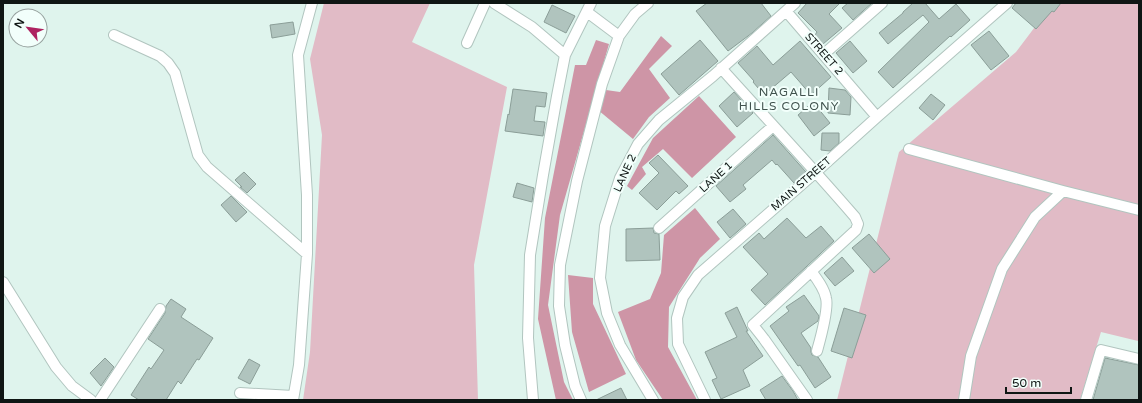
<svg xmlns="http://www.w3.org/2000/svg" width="1142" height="403" viewBox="0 0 1142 403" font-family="'Varela Round',sans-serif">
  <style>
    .green { fill: #e1bbc6 }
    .forest { fill: #ce95a6 }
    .building { fill: #b0c4be; stroke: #8b9e98 }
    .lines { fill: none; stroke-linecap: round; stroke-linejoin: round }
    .minor-casing { stroke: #b1c5bf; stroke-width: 12 }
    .minor { stroke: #fff; stroke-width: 10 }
    .labels { text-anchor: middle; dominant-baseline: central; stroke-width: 4; stroke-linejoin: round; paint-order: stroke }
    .street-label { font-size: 11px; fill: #0f1614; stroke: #f2fffb }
    .neighbourhood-label { font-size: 12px; letter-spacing: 1px; fill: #40524d; stroke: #f2fffb }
  </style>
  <rect width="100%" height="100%" fill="#dff4ed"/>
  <path class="green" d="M324,3H430L412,42L507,87L474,265L478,400H303L310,352L322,135L310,59Z
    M1053,3H1139V334L1138,341L1101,332L1080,400H837L899,152L1016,52Z"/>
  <path class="forest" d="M661,36L672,46L649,69L670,98L649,117L633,139L598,110L606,90L620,92Z
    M596,40L609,44L560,215L548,305L564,382L573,400H556L538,319L545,218L575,65H586Z
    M699,96L736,137L692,178L663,149L642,167L646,174L632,190L627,186L653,138Z
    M695,208L720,239L700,258L669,307L668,347L697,400H663L636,360L618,312L650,299L661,273L664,235Z
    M568,275L593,278V304L626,374L589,392L572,332Z"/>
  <path class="building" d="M707,3H761L771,16L752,33L728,51L696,11Z
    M807,3H840L829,14L842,28L823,44L815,35L817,32L798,13Z
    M848,3H872L853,20L842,8Z
    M913,3H925L939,19L956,4L970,20L951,37L950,36L893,88L878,72L929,22L923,15L888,44L879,33L903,13V12Z
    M1016,3H1061L1054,12L1052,11L1036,29L1012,8Z
    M552,5L575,16L566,33L544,22Z
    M293,22L295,34L272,38L270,25Z
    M989,31L1009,56L991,70L971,45Z
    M700,40L718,61L679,95L661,74Z
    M800,41L831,77L811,95L791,72L764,95L753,82L754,81L738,63L757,46L773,65Z
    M850,41L867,61L853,73L836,53Z
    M829,88L845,90L851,97L850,115L828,113Z
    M513,89L547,93L545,107L536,106L534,121L545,122L543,136L505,131L508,114L509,115Z
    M734,92L753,113L737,127L719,106Z
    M931,94L945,105L933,120L919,108Z
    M813,102L830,123L814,136L798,115Z
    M822,133H839V143L830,151L821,150Z
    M773,135L806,172L794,183L777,164L776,165L772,160L743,185L746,189L730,202L716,186Z
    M658,155L688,186L679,194L676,191L657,210L639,193L659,173L649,163Z
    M244,172L256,184L247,193L240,187H242L235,180Z
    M517,183L534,188L532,202L513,197Z
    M231,196L247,212L236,222L221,205Z
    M733,209L746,224L730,238L717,222Z
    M787,218L806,238L821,226L834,241L765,305L751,290L768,274L743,247L759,233L764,239Z
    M653,228L654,233L659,234L660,260L626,261V229Z
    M869,234L890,259L874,273L852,248Z
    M842,257L854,271L835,286L824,273Z
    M804,295L819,316L818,321L801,333L811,348V352L812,355L818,357L831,377L815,388L800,365L798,366L770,326L789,311L786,307Z
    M171,299L186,309L181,317L213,338L199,360L197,359L181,384L178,381L166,400H139L131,395L149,367L151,369L164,350L148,339L165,313L166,306Z
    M737,307L748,331H746L763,356L743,370L750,386L721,399L712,380L717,378L705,352L737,337L725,313Z
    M844,308L866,315L852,358L831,351Z
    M105,358L114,367L101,386L90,373Z
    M1105,358L1139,365V400H1093Z
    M249,359L260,365L250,384L238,378Z
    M782,376L793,391L798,400H766L760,390Z
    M621,388L627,400H596Z"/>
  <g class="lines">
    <g class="minor-casing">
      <path id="minor" d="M494,3L532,27L565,55
        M786,11L877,117
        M587,12L619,36
        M114,35L160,56L168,63L175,73L198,155L207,167L307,254
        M467,43L485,3
        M824,54L882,3
        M721,68C766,118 812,167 855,217L858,224L856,230L753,325L764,339L807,400
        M909,149L1063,191L1139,210
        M659,228L773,126
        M811,271C817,279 824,288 826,298C829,309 820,340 817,351
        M3,282L56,367L72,386L91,400
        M240,393L293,396
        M100,400L160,309
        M293,400L299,365L307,254V195L298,55L312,3
        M533,400L528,338L530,255L543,175L557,96L565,55L591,3
        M581,400L575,386L565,345L559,306L560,265L577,181L602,84L619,36L635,14L648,3
        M653,400L620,345L607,313L600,278L605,226L620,178L638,144L659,120L713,76L795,3
        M705,400L678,344L677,318L683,297L698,275L816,172L877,117L1007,3
        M964,400L971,356L1002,269L1035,217L1063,191
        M1086,400L1101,350L1139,359"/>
    </g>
    <use href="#minor" class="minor"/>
  </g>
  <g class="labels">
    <g class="street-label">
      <text transform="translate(824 54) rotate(49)">STREET 2</text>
      <text transform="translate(625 173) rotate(-66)">LANE 2</text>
      <text transform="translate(716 177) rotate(-42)">LANE 1</text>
      <text transform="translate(801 184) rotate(-41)">MAIN STREET</text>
    </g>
    <g class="neighbourhood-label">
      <text x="789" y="92">NAGALLI<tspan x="789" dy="14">HILLS COLONY</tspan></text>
    </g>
  </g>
  <rect width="1142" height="403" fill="none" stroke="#0f1614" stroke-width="8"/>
  <g transform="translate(28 28) rotate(299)"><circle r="19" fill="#f2fffb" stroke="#97a29f"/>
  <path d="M0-3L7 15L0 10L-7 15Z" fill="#ae2361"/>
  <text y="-6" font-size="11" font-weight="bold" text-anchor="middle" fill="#0f1614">N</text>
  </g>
  <path d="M1006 387v6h65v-6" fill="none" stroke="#0f1614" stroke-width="2"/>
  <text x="1012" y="387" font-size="12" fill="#0f1614" stroke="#f2fffb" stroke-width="3" paint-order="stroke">50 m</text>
</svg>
